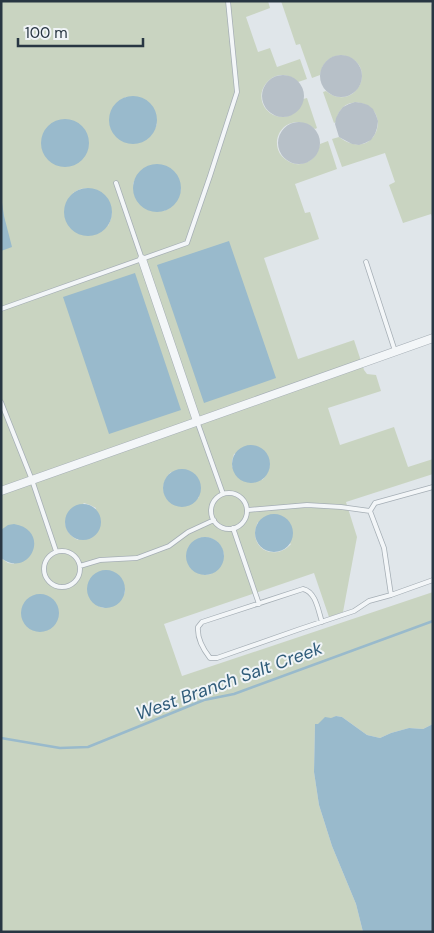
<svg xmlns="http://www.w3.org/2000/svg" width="434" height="933" viewBox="0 0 434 933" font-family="'DM Sans',sans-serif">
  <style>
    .green { fill: #c9d4c1; fill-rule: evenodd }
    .water { fill: #99bacc }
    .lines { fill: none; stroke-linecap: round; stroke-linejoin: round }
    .stream { stroke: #99bacc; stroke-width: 2.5 }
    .building { fill: #b7c0c8 }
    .lane-casing { stroke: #a5aeb5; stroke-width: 5.5 }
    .street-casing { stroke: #a5aeb5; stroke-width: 9 }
    .lane { stroke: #f3f6f8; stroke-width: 4 }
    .street { stroke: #f3f6f8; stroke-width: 8 }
    .labels { text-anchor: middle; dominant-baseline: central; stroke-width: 4; stroke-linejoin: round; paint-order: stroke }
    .water-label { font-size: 18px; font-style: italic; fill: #2f5b79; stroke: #f0f4f7 }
  </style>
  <rect width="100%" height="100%" fill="#e0e6ea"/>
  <path class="green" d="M1,1H268L270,8L246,17L258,52L270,48L277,67L300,59L307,79L298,82C275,60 247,95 270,113C274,116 280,117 285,117C295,115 301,108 303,99L307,98L317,128L315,129C284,106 263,147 288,161C294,165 301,165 307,162C315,159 318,152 320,144L328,141L337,169L295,184L305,213L310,212L319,239L264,258L298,359L354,340L364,370L367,374L376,375L381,391L328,408L340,445L394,427L408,467L433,459V474L346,502L357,537L343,612L329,617L314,573L164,624L182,676L433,592V724L423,729L409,728L391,733L380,738L367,735L342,717L336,716L318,725L315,724L314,772L319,805L332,846L356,904L363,932H1V558L8,563L14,564L2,529L1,530ZM126,97L157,124C153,133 150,138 141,142L114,106L119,101ZM149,166L181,188C179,199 174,206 164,211L133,184C137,175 140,170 149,166ZM88,188L112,212L111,219L108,226L73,193L80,189ZM256,446C271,453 274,468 262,480L232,467V461L234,454ZM171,472L199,497C180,520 149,494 171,472ZM84,503L90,505L96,508L78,540C70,536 66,531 65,522ZM258,522L291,544C274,563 246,547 258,522ZM205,537C216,538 222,544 224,555L211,574L205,575L199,573V538ZM104,571C117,571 125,580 125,593L103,608C93,604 89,599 88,589Z
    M281,1H430L433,8V219L431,214L403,223L389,185L395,182L385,153L342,167L332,139L339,137C374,163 392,114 364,104C359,102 353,102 348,104C341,107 337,114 336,122L334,123L323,92L326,91C332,96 340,99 348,96C354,94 359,88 361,82C369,54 325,43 320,75L312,78L300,44L296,45Z"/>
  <path class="water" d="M109 120a24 24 0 1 1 48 0a24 24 0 1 1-48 0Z
    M41 143a24 24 0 1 1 48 0a24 24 0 1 1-48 0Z
    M133 188a24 24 0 1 1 48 0a24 24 0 1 1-48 0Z
    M64 212a24 24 0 1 1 48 0a24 24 0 1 1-48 0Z
    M1,196L4,216L12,247L1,251Z
    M229,241L276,378L204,403L157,265Z
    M135,273L181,410L109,434L63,297Z
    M232 464a19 19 0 1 1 38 0a19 19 0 1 1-38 0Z
    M163 488a19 19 0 1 1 38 0a19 19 0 1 1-38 0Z
    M65 522a18 18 0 1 1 36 0a18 18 0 1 1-36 0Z
    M255 533a19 19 0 1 1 38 0a19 19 0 1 1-38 0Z
    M14,524C52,530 30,580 1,558V530L8,525Z
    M186 556a19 19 0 1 1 38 0a19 19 0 1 1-38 0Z
    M87 589a19 19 0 1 1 38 0a19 19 0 1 1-38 0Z
    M21 613a19 19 0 1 1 38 0a19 19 0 1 1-38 0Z
    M336,716L342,717L367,735L380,738L391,733L409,728L423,729L433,724V932H363L356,904L332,846L319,805L314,772L315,724H318L325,717L331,718Z"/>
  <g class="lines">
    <path class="stream" d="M1,738L60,748L88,747L204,700L234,694L433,621"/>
  </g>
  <path class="building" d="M320 76a21 21 0 1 1 42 0a21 21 0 1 1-42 0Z
    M262 96a21 21 0 1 1 42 0a21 21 0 1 1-42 0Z
    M355,102L362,103L368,105L373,109L376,115L378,121L377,128L375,134L371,140L365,143L359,145L352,144L339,137L335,124L336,118L339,112L343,107L349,104Z
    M278 143a21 21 0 1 1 42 0a21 21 0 1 1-42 0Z"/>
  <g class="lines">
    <g class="lane-casing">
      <path id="lane" d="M116,183L142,259
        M366,262L395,351
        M1,309L187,243L210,176L237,92L228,1
        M1,402L32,480L56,551
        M197,421L223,494
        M211 511a18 18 0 1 1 36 0a18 18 0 1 1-36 0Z
        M248,510L307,505L341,507L370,511L384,548L391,595L369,601L354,611L300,629L217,658H210C203,649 197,638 198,627L202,622L303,589C316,592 318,610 322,622
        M370,511L375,503L433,487
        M233,528L259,604
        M44 569a18 18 0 1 1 36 0a18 18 0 1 1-36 0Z
        M80,566L100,560L137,558L169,546L188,532L214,520
        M391,595L433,580"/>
    </g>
    <g class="street-casing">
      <path id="street" d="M142,259L197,421
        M1,491L433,338"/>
    </g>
    <use href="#lane" class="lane"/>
    <use href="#street" class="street"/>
  </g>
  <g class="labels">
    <g class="water-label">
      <text transform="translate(229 681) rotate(-20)">West Branch Salt Creek</text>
    </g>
  </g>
  <rect width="434" height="933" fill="none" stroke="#283643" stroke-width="5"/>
  <path d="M18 38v8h125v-8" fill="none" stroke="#283643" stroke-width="2.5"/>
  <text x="25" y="38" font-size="15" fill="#283643" stroke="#f0f4f7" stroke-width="4" paint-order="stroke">100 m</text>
</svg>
